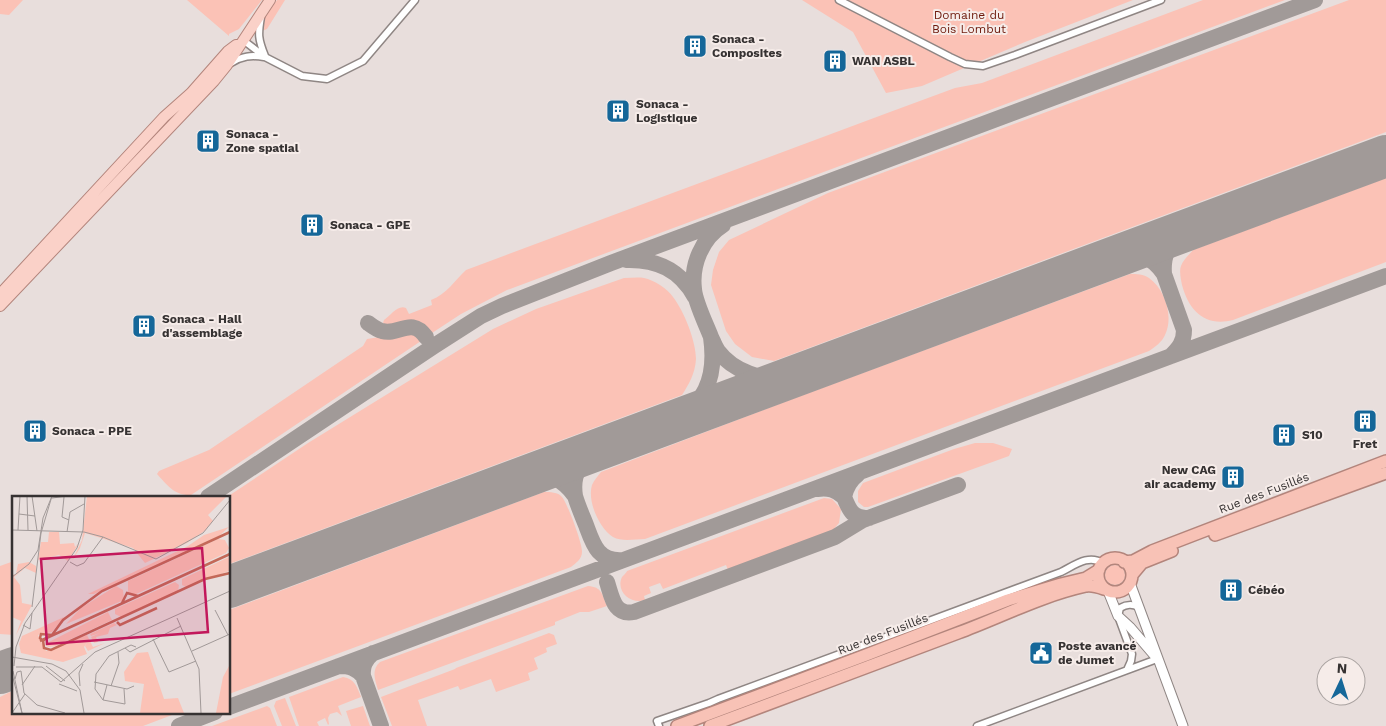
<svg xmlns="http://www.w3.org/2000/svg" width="1386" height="726" viewBox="0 0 1386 726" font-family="'Work Sans',sans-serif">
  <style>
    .green { fill: #fbc2b6 }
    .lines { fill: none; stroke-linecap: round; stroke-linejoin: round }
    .taxiway { stroke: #a19a98; stroke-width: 16 }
    .runway { stroke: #a19a98; stroke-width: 42 }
    .minor-casing { stroke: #8f8684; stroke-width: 9 }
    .tertiary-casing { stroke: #8f8684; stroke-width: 11 }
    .primary-casing { stroke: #b3857c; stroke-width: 12 }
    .trunk-casing { stroke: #b3857c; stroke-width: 14 }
    .minor { stroke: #fff; stroke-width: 6 }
    .tertiary { stroke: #fff; stroke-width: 9 }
    .primary { stroke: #fad1c8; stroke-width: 10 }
    .trunk { stroke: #f8c2b6; stroke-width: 11 }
    .labels { text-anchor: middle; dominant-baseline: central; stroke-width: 4; stroke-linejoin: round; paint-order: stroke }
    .park-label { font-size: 12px; fill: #6e1a0c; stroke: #f6ece9 }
    .poi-label { font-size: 12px; font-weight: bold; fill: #363232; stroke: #f6ece9; text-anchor: start }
    .street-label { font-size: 12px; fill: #363232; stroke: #f6ece9 }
    .inset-river { fill: none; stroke: #c46958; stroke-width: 2.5 }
    .inset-road { fill: none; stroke: #a19998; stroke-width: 1 }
    .view { fill: #c2185b; fill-opacity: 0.15; stroke: #c2185b; stroke-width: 2.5 }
    .inset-edge { fill: none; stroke: #363232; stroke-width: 2.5 }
  </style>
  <rect width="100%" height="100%" fill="#e8dedc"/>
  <path class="green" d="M0,0H23L9,15L0,14Z
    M187,0H262L239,29L229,34V36Z
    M277,0H285L267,29L262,31L259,26Z
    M802,0H1133L1025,42L922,86L886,93L853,32Z
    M1203,0H1285L507,290L461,314L432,333C417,315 405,326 386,325L383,323L384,320C391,315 398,304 406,308L409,314L432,305L431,300C447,294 454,281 466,270L890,112L955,88L982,83Z
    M1349,0H1386V132L774,361L752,357L735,344L726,331L711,285L713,270L719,252L729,240L828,193Z
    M1386,178V262L1233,320C1205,327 1189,311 1182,285C1181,280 1179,271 1181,266C1183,260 1189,255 1193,250Z
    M1130,274C1136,274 1144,274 1149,278C1165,289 1174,317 1165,335C1162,342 1155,347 1149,351L645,539C635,539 622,542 613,537C599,528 587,501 592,485C594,480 598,476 601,472L787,401Z
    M624,278C631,278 638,277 644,278C654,280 668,289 673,297C684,311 696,341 696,359C695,374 689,384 682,395L229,564V497H227L308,443L493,329L536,309Z
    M405,333C412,333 417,335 421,341L191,495C175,496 167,485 157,474L159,471L209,450L354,352L363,346L367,339Z
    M975,443H993L1012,449L1009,456L868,507H864L858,502V491L863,483L954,449Z
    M544,492C550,492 558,492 562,497C567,502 583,545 582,552C582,559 576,563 571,567L229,694V610Z
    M824,498L832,499L841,509L839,523L832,531L728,570L726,565L663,589L660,583L649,587L651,593L644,596L645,600C632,605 615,592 622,577C623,576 627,572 627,571Z
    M14,561V635L0,634V566Z
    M1105 575a10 10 0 1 1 20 0a10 10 0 1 1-20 0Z
    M588,586C602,587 602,594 607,606L589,612H580L555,622V625L378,690C375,680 371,670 380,662Z
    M970,620L971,623L697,726H688Z
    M549,633L554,635L557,644L546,648L547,652L534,658L538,669L528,673L530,680L496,692L491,679L460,690L458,686L418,700L427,726H392L381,697L455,669L456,668Z
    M343,677C355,679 357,687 361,697L338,706L342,716L337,712L330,714L328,718L329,724L328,725L325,718L317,722L319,726H299L289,697Z
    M14,690V712H180L143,726H0V697Z
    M285,698L296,726H282L274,706L276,701Z
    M267,706L270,708L277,726H212Z
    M363,706L370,726H351L346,711Z"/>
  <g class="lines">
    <path class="taxiway" d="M1117,256C1139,253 1151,255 1164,274C1162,249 1173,240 1192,228
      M626,260C657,259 680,270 695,297
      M1164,274L1184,330C1184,342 1179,348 1171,356
      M368,323C372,326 377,330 382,331C399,336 411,316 426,337
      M711,337C706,324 695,302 694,289C691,265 702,238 723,225
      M666,424C705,406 717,379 711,337C713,341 715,347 718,351C733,371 763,382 788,378C793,377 798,374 803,373
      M526,476C549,474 561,477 575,496C571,470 583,461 602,448
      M817,489C829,487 836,490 844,497C846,487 850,480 858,474
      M575,496C578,506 582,515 586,525C593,544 598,562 623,560
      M208,497L434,346L481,316L502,306L611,263L1315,0
      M844,497C850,512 853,518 869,518
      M607,582C612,597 614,616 634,612L835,537L863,520L958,485
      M0,666L7,668L14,666
      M339,666C350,666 356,668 363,676C362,666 365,660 373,653
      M363,676L381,726
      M229,707L1386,276
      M179,726L215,712"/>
    <path class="runway" d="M229,587L1386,156
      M0,673L14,668"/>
    <g class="minor-casing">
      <path id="minor" d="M839,0L950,57L965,64L983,66L1015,55L1161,0
        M261,17C258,34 258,39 265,56
        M243,40L265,57L302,76L327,79L363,61L415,0
        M231,63C242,56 251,55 264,57
        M1127,670L1131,661L1132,654L1118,616L1120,608C1127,604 1132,604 1139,607
        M659,726L657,721L709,703L718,699L1061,572C1075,565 1088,554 1103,563
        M977,726L1157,659"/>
    </g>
    <g class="tertiary-casing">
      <path id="tertiary" d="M1130,583L1183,726
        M1108,591L1118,616L1130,627L1154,655"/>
    </g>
    <g class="primary-casing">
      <path id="primary" d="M0,294L164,117L191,93L228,51L236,45
        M0,306L214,81L227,65L270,0"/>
    </g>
    <g class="trunk-casing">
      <path id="trunk" d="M1215,535L1386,473
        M1098 575a17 17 0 1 1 34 0a17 17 0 1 1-34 0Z
        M1124,562L1133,561L1152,551L1386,461
        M1132,575L1142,563L1172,551
        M677,726L866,655L1008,600L1061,584L1086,578L1099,570
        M710,726C793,695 875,664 958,633C1001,617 1041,596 1086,586C1092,585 1098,587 1104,589"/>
    </g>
    <use href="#minor" class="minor"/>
    <use href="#tertiary" class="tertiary"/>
    <use href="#primary" class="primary"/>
    <use href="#trunk" class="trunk"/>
  </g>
  <defs>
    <g id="building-square" transform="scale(1.25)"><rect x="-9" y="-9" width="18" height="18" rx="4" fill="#156799" stroke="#f6ece9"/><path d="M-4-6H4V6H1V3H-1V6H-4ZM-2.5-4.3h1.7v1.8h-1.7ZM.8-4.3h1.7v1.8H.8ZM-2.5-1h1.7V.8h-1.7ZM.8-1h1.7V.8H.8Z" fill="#fff"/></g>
    <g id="civic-square" transform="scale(1.25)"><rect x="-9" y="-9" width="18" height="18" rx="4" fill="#156799" stroke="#f6ece9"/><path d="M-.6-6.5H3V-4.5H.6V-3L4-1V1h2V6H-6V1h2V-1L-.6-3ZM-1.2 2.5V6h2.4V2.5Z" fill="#fff"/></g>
  </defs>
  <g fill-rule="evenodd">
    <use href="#building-square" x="695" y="46"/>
    <use href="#building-square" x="835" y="61"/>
    <use href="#building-square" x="618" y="111"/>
    <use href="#building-square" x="208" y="141"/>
    <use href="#building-square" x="312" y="225"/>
    <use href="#building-square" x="144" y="326"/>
    <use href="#building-square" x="1365" y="421"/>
    <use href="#building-square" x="35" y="431"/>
    <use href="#building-square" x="1284" y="435"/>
    <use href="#building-square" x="1233" y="477"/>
    <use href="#building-square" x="1231" y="590"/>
    <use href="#civic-square" x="1041" y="653"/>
  </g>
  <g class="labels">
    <g class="park-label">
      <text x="969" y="15">Domaine du<tspan x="969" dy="14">Bois Lombut</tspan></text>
    </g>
    <g class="poi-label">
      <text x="712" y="39">Sonaca -<tspan x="712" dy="14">Composites</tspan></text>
      <text x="852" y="61">WAN ASBL</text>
      <text x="636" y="104">Sonaca -<tspan x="636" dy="14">Logistique</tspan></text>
      <text x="226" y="134">Sonaca -<tspan x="226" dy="14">Zone spatial</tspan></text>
      <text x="330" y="225">Sonaca - GPE</text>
      <text x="162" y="319">Sonaca - Hall<tspan x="162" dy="14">d'assemblage</tspan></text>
      <text x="52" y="431">Sonaca - PPE</text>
      <text x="1302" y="435">S10</text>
      <text x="1365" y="444" text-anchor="middle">Fret</text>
      <text x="1216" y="470" text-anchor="end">New CAG<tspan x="1216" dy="14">air academy</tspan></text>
      <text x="1248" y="590">Cébéo</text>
      <text x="1058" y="646">Poste avancé<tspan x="1058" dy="14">de Jumet</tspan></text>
    </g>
    <g class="street-label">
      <text transform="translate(1264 493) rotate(-21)">Rue des Fusillés</text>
      <text transform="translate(883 634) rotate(-21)">Rue des Fusillés</text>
    </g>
  </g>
  <g transform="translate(12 496)">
    <rect width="218" height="218" fill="#e8dedc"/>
    <path d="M75,0H215L196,19L201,25L194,34L175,47L133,67L121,52L73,37L68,52L60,65L70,44ZM217,31L207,40L82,98H76L176,50L192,39ZM37,36H47L48,48L62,47L63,51L67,47L56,65L47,59L26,64L29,46H36ZM206,43L213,44L217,52L214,57L122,99L116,96V85ZM217,61V75L174,91L170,89V83ZM17,66L24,70V77L13,72L2,81L8,89L10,107L20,109L4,139L9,125L0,121V79L4,78L6,68ZM163,86L167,89L166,95L109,121L103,118V113ZM104,90L111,94L112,104L54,128L69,112ZM96,116L100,124L44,150L36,151L33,148ZM52,121L40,136L26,139L34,155L75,139L81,151L93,147L76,155L73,150L76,145L72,151L75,158L51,166L9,157L7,148L10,140ZM102,127L105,129L98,132L96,138L84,141L86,146L82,147L79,141L88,137L79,140L78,138ZM136,156L152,203L166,202L172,217H128L132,188L113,185L112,176L125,157ZM217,170V217H204L211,181Z" fill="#fbc2b6"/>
    <path class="inset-river" d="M110,107L115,97L126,100M105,126L108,129L145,112M35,141L31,145L28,142L29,138L40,139L51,124L90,95L218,36M31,144L32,152L39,154L193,83L218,77M28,145L218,58"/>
    <path class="inset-road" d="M15,0L16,34M20,0L25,35M52,1L50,21L57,24M40,2L56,0M7,18L23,20M0,34L72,36L91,41M6,34L8,0M55,36L58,16L72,8M58,66L65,70L72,67L91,41L144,63L191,37L218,4M0,81L17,68L26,54L31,22L40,0M20,111L29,37L40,0M203,114L216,139M165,122L187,173L189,217M11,129L18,133L20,117M141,143L157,176L184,165M113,152L118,156L169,130M180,155L218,138M0,161L40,168L54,175L68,194L72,217M2,170L4,151L13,127L65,52L71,34L73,0M34,170L53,185M4,171H30L49,186L83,156L218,95M1,175L10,217M0,178L10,217M3,183L5,176L9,175L12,197L25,209L53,217M82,186L115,193L122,190M47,188L65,195M10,189L23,170M68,190L67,177L71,168M99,190L107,167L106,156M112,193L113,208L91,204L83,193L84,178L97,160L119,149L124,151M91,204L95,189M0,217L13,198"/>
    <path class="view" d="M190,52L196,136L35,148L29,63Z"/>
    <rect width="218" height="218" class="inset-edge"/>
  </g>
  <g transform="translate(1341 681) rotate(4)"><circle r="24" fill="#f6ece9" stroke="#a9a2a0"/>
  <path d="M0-4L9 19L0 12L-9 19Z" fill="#156799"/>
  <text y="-8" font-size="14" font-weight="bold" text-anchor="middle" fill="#363232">N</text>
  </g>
</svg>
